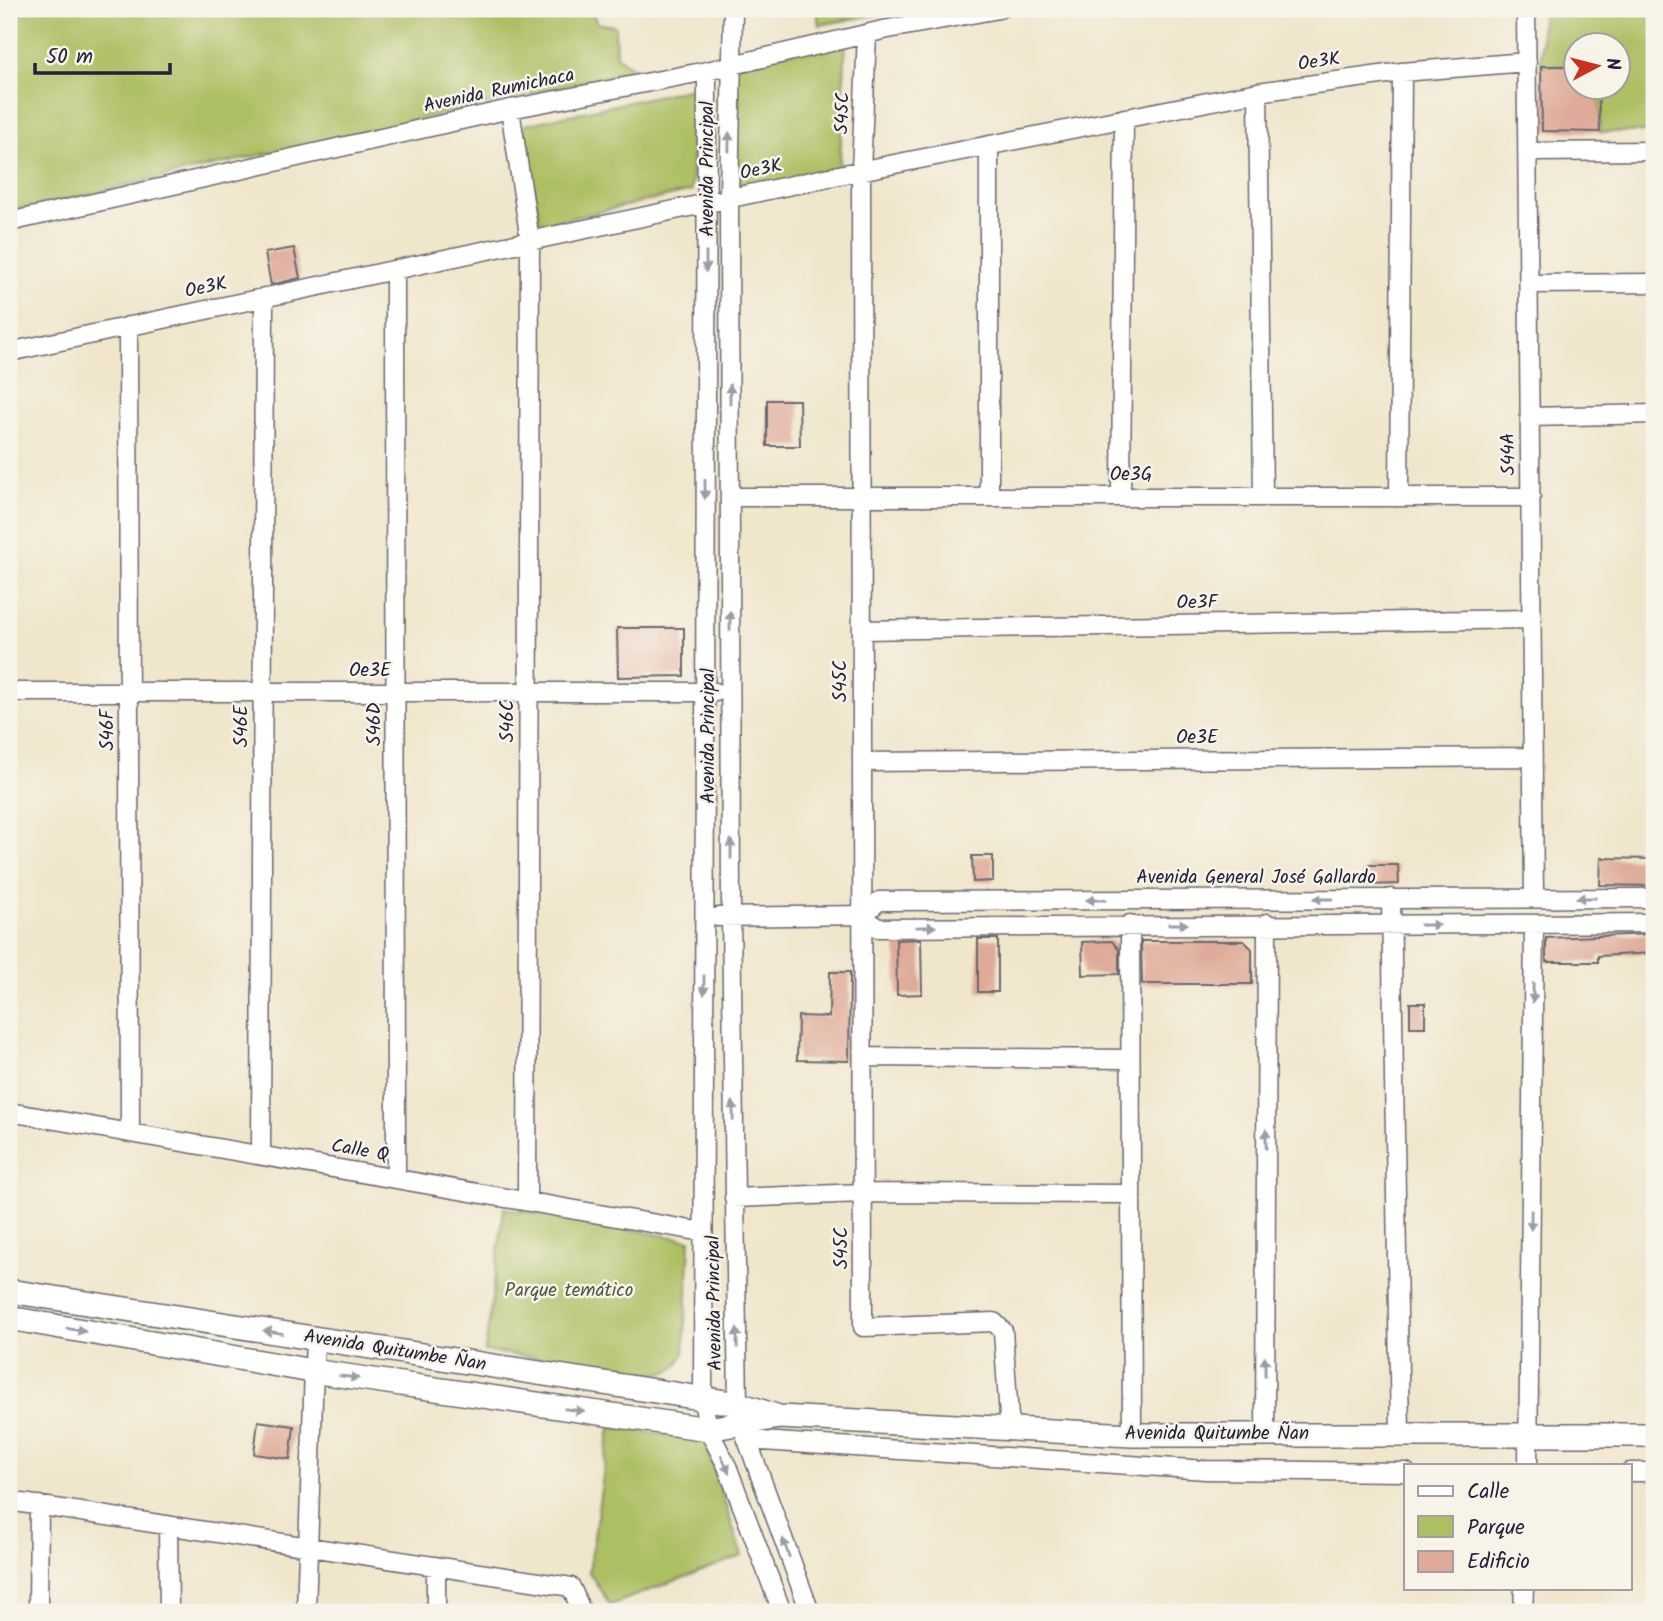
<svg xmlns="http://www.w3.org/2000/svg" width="1663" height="1621" viewBox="0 0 1663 1621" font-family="Kalam,sans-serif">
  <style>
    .green { fill: #adbf63; stroke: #68704f; stroke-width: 2 }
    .building { fill: #dfaa98 }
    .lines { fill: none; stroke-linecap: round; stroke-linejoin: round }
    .street-casing { stroke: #6a676e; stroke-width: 21 }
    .secondary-casing { stroke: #6a676e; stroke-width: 26 }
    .street { stroke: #fff; stroke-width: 18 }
    .secondary { stroke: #fff; stroke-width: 23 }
    .oneway { fill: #9c9ca7 }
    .labels { text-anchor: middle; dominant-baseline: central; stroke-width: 5; stroke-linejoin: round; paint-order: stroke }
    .street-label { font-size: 19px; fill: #22223b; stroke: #f7f3e8 }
    .park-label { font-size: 19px; fill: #535949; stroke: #f7f3e8 }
  </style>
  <rect width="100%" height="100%" fill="#f7f3e8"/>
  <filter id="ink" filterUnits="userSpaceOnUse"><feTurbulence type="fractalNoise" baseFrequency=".0143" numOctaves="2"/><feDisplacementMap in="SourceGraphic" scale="14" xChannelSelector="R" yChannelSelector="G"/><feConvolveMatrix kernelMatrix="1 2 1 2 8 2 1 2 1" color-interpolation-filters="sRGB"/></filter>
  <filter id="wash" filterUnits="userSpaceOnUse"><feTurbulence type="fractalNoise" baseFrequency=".00686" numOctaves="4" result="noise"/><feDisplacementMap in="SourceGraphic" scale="28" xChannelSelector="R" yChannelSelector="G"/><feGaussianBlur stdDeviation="1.57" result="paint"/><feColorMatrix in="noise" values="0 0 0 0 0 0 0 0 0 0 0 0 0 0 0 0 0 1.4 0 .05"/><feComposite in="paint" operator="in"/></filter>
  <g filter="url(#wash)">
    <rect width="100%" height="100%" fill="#f0e6cc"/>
    <path class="green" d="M9,9H591L597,23L615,26L616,56L636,70L9,212Z
      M817,9H907L819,25Z
      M1542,9H1654V132H1600L1598,88H1618V46H1576L1575,66H1541Z
      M846,39L839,175L729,198L730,65Z
      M692,88V191L540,225L524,125Z
      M504,1208L690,1240L684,1353C677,1368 672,1373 654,1374L485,1351Z
      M610,1427L704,1439L742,1556L610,1605L589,1572Z"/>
    <g id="blocks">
      <path class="building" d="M1541,66H1576V88H1598L1600,132L1542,131Z
        M294,248L300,278L271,285L265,253Z
        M767,400H799L800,446H767Z
        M617,628H684V676L618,677Z
        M972,856H993V881L973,882Z
        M1601,858L1654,859V886L1600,885Z
        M1367,865H1398L1399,884L1367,885Z
        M1654,934V953L1598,956V962H1546V938Z
        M921,939L922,994L897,995L896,940Z
        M978,939H998V992H978Z
        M1112,941L1119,950V974L1083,975L1082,942Z
        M1141,941H1244L1252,949V984H1142Z
        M830,972H850L849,1061L797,1060L798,1016L829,1017Z
        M1410,1003H1425V1027H1410Z
        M258,1421L294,1426L290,1459L254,1454Z"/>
    </g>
  </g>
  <g filter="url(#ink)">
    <use href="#blocks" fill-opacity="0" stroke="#6a676e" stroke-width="2"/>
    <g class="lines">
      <g class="street-casing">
        <path id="street" d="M733,9L729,198L731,917L738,1407L742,1426L810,1612
          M1526,9L1534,898
          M867,34L861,170L863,1327L994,1322L1003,1331L1010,1431
          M707,71L703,1400L708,1429L727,1466L782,1612
          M1258,92L1263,496
          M510,109L530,241L527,1201
          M1528,152L1654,151
          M9,222L510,109L707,71L883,30L999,9
          M395,270L396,1179
          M1529,284L1654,283
          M128,326L130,1133
          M9,352L839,175L1258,92L1402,72L1527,62
          M1530,417L1654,414
          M989,495V145
          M1121,496L1124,118
          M1399,496L1402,72
          M730,497H1531
          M862,630L1532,619
          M9,692H716
          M862,762L1533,757
          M1391,898L1400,1434
          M863,915L877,928L1654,923
          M718,917L863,915L879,901L1654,898
          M1130,924L1132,1435
          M863,1057L1130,1059
          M9,1112L703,1232
          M261,1155L264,297
          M734,1198L863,1193L1131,1194
          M1265,1434L1267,923
          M747,1440L1206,1470L1406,1472
          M1528,1465L1534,925
          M1630,1472H1654
          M9,1501L571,1587
          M168,1525L169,1612
          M436,1566V1612
          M571,1587L582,1612
          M38,1612L39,1505
          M306,1612L315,1338
          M1523,1612L1524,1588"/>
      </g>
      <g class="secondary-casing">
        <path id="secondary" d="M9,1291L739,1404L776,1416
          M9,1318L312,1371L708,1429L779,1417L1132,1435H1654"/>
      </g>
      <use href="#street" class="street"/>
      <use href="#secondary" class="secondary"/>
    </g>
    <defs><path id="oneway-solid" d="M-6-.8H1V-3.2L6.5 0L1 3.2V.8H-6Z" transform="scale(1.75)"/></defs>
    <g class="oneway">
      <use href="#oneway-solid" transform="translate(729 142) rotate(-89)"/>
      <use href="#oneway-solid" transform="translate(706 262) rotate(90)"/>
      <use href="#oneway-solid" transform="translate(730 394) rotate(-90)"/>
      <use href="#oneway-solid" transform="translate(705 489) rotate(90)"/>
      <use href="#oneway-solid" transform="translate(730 621) rotate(-90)"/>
      <use href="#oneway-solid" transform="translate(731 849) rotate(-90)"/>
      <use href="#oneway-solid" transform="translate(1586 898) rotate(180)"/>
      <use href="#oneway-solid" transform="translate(1323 899) rotate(180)"/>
      <use href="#oneway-solid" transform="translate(1096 900) rotate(180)"/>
      <use href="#oneway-solid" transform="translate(1178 924)"/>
      <use href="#oneway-solid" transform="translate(1430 925)"/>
      <use href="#oneway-solid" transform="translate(926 927) rotate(-1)"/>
      <use href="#oneway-solid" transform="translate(704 985) rotate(90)"/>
      <use href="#oneway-solid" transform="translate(1533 993) rotate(91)"/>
      <use href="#oneway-solid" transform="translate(733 1111) rotate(-91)"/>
      <use href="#oneway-solid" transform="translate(1266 1139) rotate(-90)"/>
      <use href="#oneway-solid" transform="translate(1531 1220) rotate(91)"/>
      <use href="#oneway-solid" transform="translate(76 1330) rotate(10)"/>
      <use href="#oneway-solid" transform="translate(273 1332) rotate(-171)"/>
      <use href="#oneway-solid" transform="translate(737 1338) rotate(-91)"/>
      <use href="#oneway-solid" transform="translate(1265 1366) rotate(-90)"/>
      <use href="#oneway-solid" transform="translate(349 1377) rotate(8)"/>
      <use href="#oneway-solid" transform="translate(574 1410) rotate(8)"/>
      <use href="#oneway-solid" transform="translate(725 1464) rotate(65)"/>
      <use href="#oneway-solid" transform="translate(786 1548) rotate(-110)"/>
    </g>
  </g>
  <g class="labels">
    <g class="street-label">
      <text transform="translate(1319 62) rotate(-8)">Oe3K</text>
      <text transform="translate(499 91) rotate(-12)">Avenida Rumichaca</text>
      <text transform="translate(843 113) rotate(-88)">S45C</text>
      <text transform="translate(708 169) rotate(-90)">Avenida Principal</text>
      <text transform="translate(761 170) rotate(-12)">Oe3K</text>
      <text transform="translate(206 288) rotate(-12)">Oe3K</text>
      <text transform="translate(1509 454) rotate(-91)">S44A</text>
      <text x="1131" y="475">Oe3G</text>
      <text transform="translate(1197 603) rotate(-1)">Oe3F</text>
      <text x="370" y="671">Oe3E</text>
      <text transform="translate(841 681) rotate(-90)">S45C</text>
      <text transform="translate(508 721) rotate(-90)">S46C</text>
      <text transform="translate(375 724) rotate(-90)">S46D</text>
      <text transform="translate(242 726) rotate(-90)">S46E</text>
      <text transform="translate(108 730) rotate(-90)">S46F</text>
      <text transform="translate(709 736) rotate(-90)">Avenida Principal</text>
      <text x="1197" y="738">Oe3E</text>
      <text x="1256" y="878">Avenida General José Gallardo</text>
      <text transform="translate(360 1151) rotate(10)">Calle Q</text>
      <text transform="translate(842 1248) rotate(-90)">S45C</text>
      <text transform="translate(715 1303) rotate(-91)">Avenida Principal</text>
      <text transform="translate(395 1351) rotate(9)">Avenida Quitumbe Ñan</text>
      <text x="1217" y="1434">Avenida Quitumbe Ñan</text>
    </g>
    <g class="park-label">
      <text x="569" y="1291">Parque temático</text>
    </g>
  </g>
  <rect width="1663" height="1621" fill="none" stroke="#f7f3e8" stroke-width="35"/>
  <rect x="1404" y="1464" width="228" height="126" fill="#f7f3e8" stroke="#a29fa3" stroke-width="2"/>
  <rect x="1418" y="1486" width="35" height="10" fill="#ffffff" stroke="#a29fa3" stroke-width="2"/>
  <text x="1467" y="1498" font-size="21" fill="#22223b">Calle</text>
  <rect x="1418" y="1516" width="35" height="21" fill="#adbf63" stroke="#a29fa3" stroke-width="2"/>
  <text x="1467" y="1534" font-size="21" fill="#22223b">Parque</text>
  <rect x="1418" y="1551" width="35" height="21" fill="#dfaa98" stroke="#a29fa3" stroke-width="2"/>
  <text x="1467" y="1568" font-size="21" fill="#22223b">Edificio</text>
  <g transform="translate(1597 66) rotate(83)"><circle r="33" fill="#f7f3e8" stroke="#a29fa3" stroke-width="2"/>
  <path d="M0-5L12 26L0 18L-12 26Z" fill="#c8321e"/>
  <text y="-10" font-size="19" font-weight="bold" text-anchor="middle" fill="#22223b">N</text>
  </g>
  <path d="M35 63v10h135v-10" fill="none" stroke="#22223b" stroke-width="3.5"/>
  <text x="46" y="63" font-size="21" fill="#22223b" stroke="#f7f3e8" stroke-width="5" paint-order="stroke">50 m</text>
</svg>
